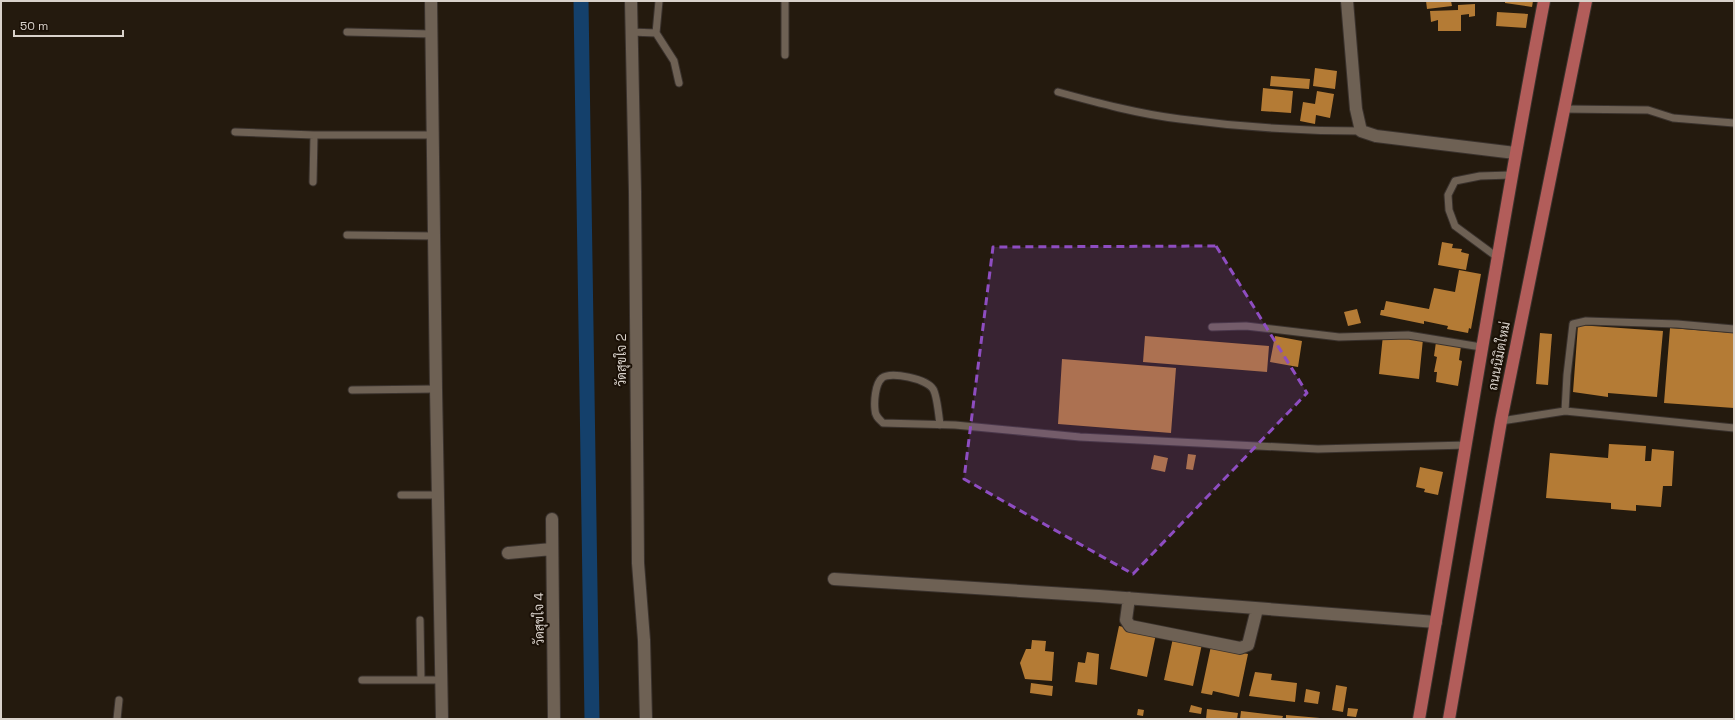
<svg xmlns="http://www.w3.org/2000/svg" width="1735" height="720" viewBox="0 0 1735 720" font-family="'Space Grotesk',Sarabun,sans-serif">
  <style>
    .lines { fill: none; stroke-linecap: round; stroke-linejoin: round }
    .canal { stroke: #14406b; stroke-width: 15 }
    .building { fill: #b47b35 }
    .lane-casing { stroke: #3a322d; stroke-width: 9 }
    .street-casing { stroke: #3a322d; stroke-width: 14 }
    .primary-casing { stroke: #3a322d; stroke-width: 14 }
    .lane { stroke: #6e6154; stroke-width: 7 }
    .street { stroke: #6e6154; stroke-width: 12 }
    .primary { stroke: #b25d5a; stroke-width: 12 }
    .marked { fill: #8e4dc1; fill-opacity: 0.2; stroke: #8e4dc1; stroke-width: 3; stroke-dasharray: 8 5; stroke-linejoin: round }
    .labels { text-anchor: middle; dominant-baseline: central; stroke-width: 4; stroke-linejoin: round; paint-order: stroke }
    .street-label { font-size: 13px; fill: #d9d2cb; stroke: #1a1006 }
  </style>
  <rect width="100%" height="100%" fill="#241a0e"/>
  <g class="lines">
    <path class="canal" d="M581,1L592,719"/>
  </g>
  <path class="building" d="M1426,1H1451L1452,6L1427,9Z
    M1505,1H1533L1532,7L1505,3Z
    M1475,4V16L1469,17V14L1461,15V31H1438V20L1431,22L1430,11L1458,10V5Z
    M1497,12L1528,14L1526,28L1496,26Z
    M1315,68L1337,71L1335,89L1313,86Z
    M1271,76L1310,79L1309,89L1270,86Z
    M1263,88L1293,91L1291,113L1261,111Z
    M1317,91L1334,94L1330,118L1316,115L1315,124L1300,121L1303,102L1315,104Z
    M1442,242L1453,244L1452,248L1462,249L1461,252L1469,254L1466,270L1438,265Z
    M1459,270L1481,274L1471,329L1469,328L1468,333L1447,329L1448,326L1424,321V324L1380,315L1381,310H1384L1386,301L1429,309L1434,288L1455,292Z
    M1357,309L1361,323L1348,326L1344,312Z
    M1578,325L1663,331L1657,397L1608,393V397L1573,392Z
    M1670,328L1734,333V408L1664,403Z
    M1540,333L1552,334L1548,385L1536,384Z
    M1383,335L1423,339L1419,379L1379,374Z
    M1145,336L1269,346L1267,372L1143,362Z
    M1275,336L1302,341L1298,367L1270,362Z
    M1436,342L1461,346L1459,360L1462,361L1458,386L1436,382L1437,372H1434L1437,357L1434,356Z
    M1062,359L1176,368L1171,433L1058,424Z
    M1609,444L1646,446L1645,461H1651L1652,449L1674,451L1672,486H1663L1661,507L1636,505V511L1611,509V503L1546,498L1550,453L1608,458Z
    M1188,454L1196,455L1193,470L1186,469Z
    M1154,455L1168,458L1165,472L1151,469Z
    M1420,467L1443,472L1438,495L1424,492L1425,489L1416,487Z
    M1119,626L1156,634L1147,677L1110,669Z
    M1173,638L1202,644L1193,686L1164,680Z
    M1032,640L1046,641L1045,651L1054,652L1052,681L1025,679L1020,663L1026,649H1031Z
    M1211,646L1248,654L1239,697L1213,691L1212,695L1201,693Z
    M1087,652L1099,654L1097,685L1075,682L1078,662L1085,663Z
    M1255,672L1272,674L1271,680L1297,683L1295,702L1249,696Z
    M1031,683L1053,686L1052,696L1030,693Z
    M1336,685L1347,687L1343,712L1332,710Z
    M1306,689L1320,692L1318,704L1304,702Z
    M1191,705L1202,708L1201,714L1189,712Z
    M1348,708L1358,709L1356,717L1347,716Z
    M1138,709L1144,710L1143,716L1137,715Z
    M1207,709L1238,713L1237,719H1206Z
    M1241,711L1283,716L1282,719H1240Z
    M1286,715L1320,718V719H1286Z"/>
  <g class="lines">
    <g class="lane-casing">
      <path id="lane" d="M347,32L432,34
        M631,32L656,33L659,1
        M656,33L674,61L679,83
        M785,55V1
        M1058,92C1098,103 1139,114 1180,119C1240,127 1301,131 1361,131
        M1563,109L1648,110L1673,118L1734,123
        M235,132L314,135H432
        M313,182L314,135
        M347,235L434,236
        M1497,257L1455,226L1449,210L1448,195L1455,181L1480,176L1511,175
        M1212,327L1246,326L1339,337L1408,335L1481,347
        M352,390L436,389
        M1565,411L1567,375L1573,324L1586,321L1677,324L1734,329
        M1501,421L1565,411L1734,428
        M940,425C939,417 937,395 933,389C927,379 891,371 882,378C875,384 874,402 875,410C875,416 879,419 883,423L955,425L1080,437L1318,449L1467,445
        M401,495H438
        M420,620L421,680
        M362,680H441
        M117,719L119,700"/>
    </g>
    <g class="street-casing">
      <path id="street" d="M431,1L436,389L442,719
        M631,1L635,192L638,563L644,640L646,719
        M1347,1L1356,109L1361,131L1376,136L1515,153
        M552,519L554,719
        M508,553L552,549
        M834,579L1099,596L1436,622
        M1129,598L1126,620L1130,626L1240,648L1248,645L1257,609"/>
    </g>
    <g class="primary-casing">
      <path id="primary" d="M1419,719C1461,480 1498,240 1544,1
        M1449,719L1501,421L1586,1"/>
    </g>
    <use href="#lane" class="lane"/>
    <use href="#street" class="street"/>
    <use href="#primary" class="primary"/>
  </g>
  <path class="marked" d="M1216,246L1307,393L1133,574L964,479L993,247Z"/>
  <g class="labels">
    <g class="street-label">
      <text transform="translate(1499 356) rotate(-79)">ถนนนิมิตใหม่</text>
      <text transform="translate(621 360) rotate(-90)">วัดสุขใจ 2</text>
      <text transform="translate(539 619) rotate(-91)">วัดสุขใจ 4</text>
    </g>
  </g>
  <rect width="1735" height="720" fill="none" stroke="#d9d2cb" stroke-width="4"/>
  <path d="M14 30v6h109v-6" fill="none" stroke="#d9d2cb" stroke-width="2"/>
  <text x="20" y="30" font-size="12" fill="#d9d2cb" stroke="#1a1006" stroke-width="3" paint-order="stroke">50 m</text>
</svg>
